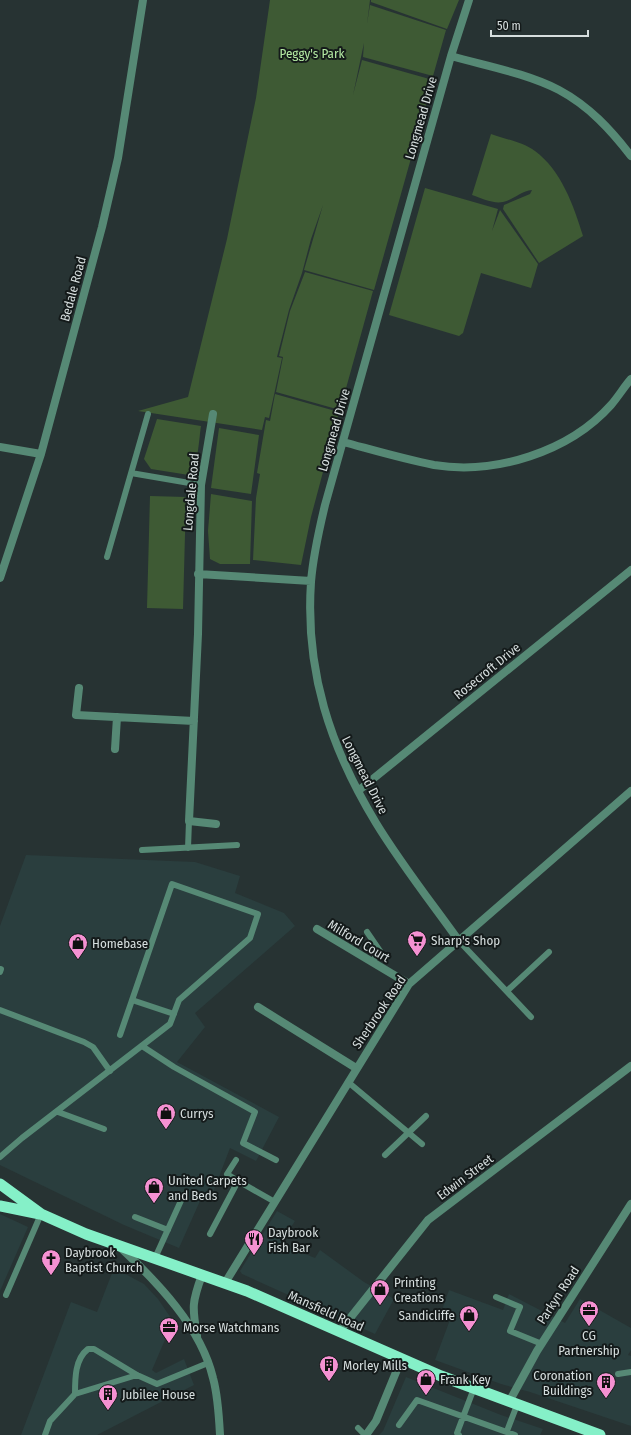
<svg xmlns="http://www.w3.org/2000/svg" width="631" height="1435" viewBox="0 0 631 1435" font-family="'Fira Sans Condensed',sans-serif">
  <style>
    .built { fill: #2a3e3e }
    .green { fill: #3e5a34 }
    .lines { fill: none; stroke-linecap: round; stroke-linejoin: round }
    .service { stroke: #568975; stroke-width: 6 }
    .minor { stroke: #568975; stroke-width: 8 }
    .tertiary { stroke: #568975; stroke-width: 8 }
    .trunk { stroke: #85f0c8; stroke-width: 11 }
    .labels { text-anchor: middle; dominant-baseline: central; stroke-width: 4; stroke-linejoin: round; paint-order: stroke }
    .park-label { font-size: 13px; fill: #b3e9a2; stroke: #141a1a }
    .street-label { font-size: 13px; fill: #d6dede; stroke: #141a1a }
    .poi-label { font-size: 13px; fill: #d6dede; stroke: #141a1a; text-anchor: start }
  </style>
  <rect width="100%" height="100%" fill="#273333"/>
  <path class="built" d="M26,855L195,862L240,876L235,893L284,913L295,926L195,1013L205,1027L177,1062L279,1117L256,1161L230,1148L212,1195L204,1192L179,1248L124,1225L0,1165V926Z
    M277,1211L295,1221L280,1244L315,1258L320,1250L364,1282L394,1299L375,1334L242,1274L240,1271Z
    M0,1214L28,1227L0,1291Z
    M114,1268L144,1284L158,1299L173,1321L152,1370L156,1373L184,1359L194,1385L97,1435H21L71,1302L97,1312Z
    M449,1290L503,1310L509,1294L565,1323L580,1299L631,1328V1350L628,1355L631,1356V1426L530,1392L501,1384L435,1360L451,1317L441,1313Z
    M406,1377L501,1415L543,1429L540,1435H379L383,1431Z"/>
  <path class="green" d="M270,0H370L367,24L370,5L446,30L433,76L363,57L364,43L353,95L362,60L433,80L374,290L304,270L323,205L311,239L302,273L289,310L277,357L282,358L269,418L265,417L262,430L138,411L188,397L227,239L256,98Z
    M371,0H459L447,29L371,2Z
    M491,134C504,139 523,142 535,151C561,170 574,206 583,236L539,263L503,209L504,205L530,194L532,190C521,191 513,200 503,202C493,204 481,198 472,195Z
    M425,188L498,209L492,231L500,210L538,264L531,288L481,273L463,333L459,336L389,315Z
    M305,272L373,291L340,410L276,392L283,357L279,356L290,311Z
    M275,394L339,412L311,517L301,565L253,560L256,498L260,474L257,473L266,420L270,421Z
    M157,419L201,426C199,438 198,469 189,475L151,469L144,459Z
    M219,428L259,435L251,494L211,488Z
    M211,494L252,501L250,564H220L210,559L208,531Z
    M150,496L186,497L183,609L147,608Z"/>
  <g class="lines">
    <path class="service" d="M131,473L201,485
      M107,557L148,414
      M188,848L189,821
      M142,850L237,845
      M367,932L380,951L372,962
      M459,941L531,1017
      M0,972L1,969
      M507,991L549,952
      M132,1000L174,1014
      M0,1010L84,1042L93,1047L110,1071
      M142,1046L174,1067L255,1112L243,1143L276,1160
      M348,1082L422,1144
      M58,1112L104,1129
      M385,1155L426,1116
      M0,1157L22,1138L170,1024L179,1000L250,938L258,914L172,884L120,1035
      M236,1160L227,1174L238,1181
      M135,1217L168,1230
      M210,1234L238,1181L275,1202
      M155,1258L184,1194
      M6,1295L41,1214
      M496,1297L520,1307L510,1331L542,1344
      M618,1374L631,1372
      M75,1394C75,1378 75,1359 88,1349H94L137,1375L157,1384L208,1363
      M399,1425L417,1400L515,1435
      M358,1428L365,1435
      M507,1431L517,1405
      M45,1435L50,1421L75,1394L137,1375
      M459,1435L457,1433L474,1388"/>
    <path class="minor" d="M451,56C486,66 526,73 559,90C589,106 611,130 631,156
      M213,414L201,485L198,634L189,821L216,824
      M343,442C373,450 403,459 434,465C495,475 569,452 611,405C618,397 624,387 631,379
      M0,447L41,454
      M198,574L311,581
      M0,578L41,454L102,227L118,158L143,0
      M79,688L76,715L194,721
      M115,749L117,717
      M358,791L631,570
      M317,929L409,984
      M459,941C431,902 401,864 376,823C330,747 305,671 311,582C313,556 319,530 325,505L451,56L469,0
      M258,1007L356,1068
      M225,1283L409,984L631,791
      M339,1332L428,1220L631,1066
      M509,1402L537,1351L631,1204
      M366,1435L376,1421L401,1360"/>
    <path class="tertiary" d="M121,1248C157,1282 201,1327 213,1378C218,1396 219,1416 220,1435
      M197,1336C192,1307 192,1302 202,1275"/>
    <path class="trunk" d="M0,1184L41,1214L86,1234L247,1291L441,1376L600,1435
      M0,1206L40,1214"/>
  </g>
  <defs>
    <g id="supermarket-pin" transform="scale(1)"><path d="M0 17L-7.5 6A9.5 9.5 0 1 1 7.5 6Z" fill="#f591d2" stroke="#141a1a"/><path d="M-6-5.5h2.5l.6 2H6L4.5 2H-2.5L-4.4-4H-6ZM-1.5 3.2a1.3 1.3 0 1 0 .1 0ZM3 3.2a1.3 1.3 0 1 0 .1 0Z" fill="#111"/></g>
    <g id="shop-pin" transform="scale(1)"><path d="M0 17L-7.5 6A9.5 9.5 0 1 1 7.5 6Z" fill="#f591d2" stroke="#141a1a"/><path d="M-5-2.5h2.3a2.7 3.5 0 0 1 5.4 0H5L5.5 6h-11ZM-1.5-2.5h3a1.5 2.3 0 0 0-3 0Z" fill="#111"/></g>
    <g id="restaurant-pin" transform="scale(1)"><path d="M0 17L-7.5 6A9.5 9.5 0 1 1 7.5 6Z" fill="#f591d2" stroke="#141a1a"/><path d="M-5-6h1v4h1v-4h1v4h1v-4h1v5L-1.5 .5V6h-2V.5L-5-1ZM5-6V6H3V1.5H1.5Q1.5-4 5-6Z" fill="#111"/></g>
    <g id="church-pin" transform="scale(1)"><path d="M0 17L-7.5 6A9.5 9.5 0 1 1 7.5 6Z" fill="#f591d2" stroke="#141a1a"/><path d="M-1.2-6h2.4v3.5h3.3v2.4h-3.3V6h-2.4V-.1h-3.3v-2.4h3.3Z" fill="#111"/></g>
    <g id="office-pin" transform="scale(1)"><path d="M0 17L-7.5 6A9.5 9.5 0 1 1 7.5 6Z" fill="#f591d2" stroke="#141a1a"/><path d="M-6-3h4V-5.5h4V-3h4V5H-6ZM-1-4.5V-3h2v-1.5ZM-6 0V1H6V0Z" fill="#111"/></g>
    <g id="building-pin" transform="scale(1)"><path d="M0 17L-7.5 6A9.5 9.5 0 1 1 7.5 6Z" fill="#f591d2" stroke="#141a1a"/><path d="M-4-6H4V6H1V3H-1V6H-4ZM-2.5-4.3h1.7v1.8h-1.7ZM.8-4.3h1.7v1.8H.8ZM-2.5-1h1.7V.8h-1.7ZM.8-1h1.7V.8H.8Z" fill="#111"/></g>
  </defs>
  <g fill-rule="evenodd">
    <use href="#supermarket-pin" x="417" y="940"/>
    <use href="#shop-pin" x="78" y="943"/>
    <use href="#shop-pin" x="166" y="1113"/>
    <use href="#shop-pin" x="154" y="1187"/>
    <use href="#restaurant-pin" x="254" y="1239"/>
    <use href="#church-pin" x="51" y="1259"/>
    <use href="#shop-pin" x="380" y="1289"/>
    <use href="#office-pin" x="589" y="1310"/>
    <use href="#shop-pin" x="469" y="1315"/>
    <use href="#office-pin" x="169" y="1327"/>
    <use href="#building-pin" x="329" y="1365"/>
    <use href="#shop-pin" x="426" y="1379"/>
    <use href="#building-pin" x="606" y="1382"/>
    <use href="#building-pin" x="108" y="1394"/>
  </g>
  <g class="labels">
    <g class="park-label">
      <text x="312" y="53">Peggy's Park</text>
    </g>
    <g class="street-label">
      <text transform="translate(421 118) rotate(-74)">Longmead Drive</text>
      <text transform="translate(73 289) rotate(-75)">Bedale Road</text>
      <text transform="translate(334 430) rotate(-74)">Longmead Drive</text>
      <text transform="translate(191 492) rotate(-85)">Longdale Road</text>
      <text transform="translate(487 671) rotate(-39)">Rosecroft Drive</text>
      <text transform="translate(365 775) rotate(63)">Longmead Drive</text>
      <text transform="translate(359 941) rotate(31)">Milford Court</text>
      <text transform="translate(379 1012) rotate(-56)">Sherbrook Road</text>
      <text transform="translate(465 1177) rotate(-37)">Edwin Street</text>
      <text transform="translate(558 1295) rotate(-57)">Parkyn Road</text>
      <text transform="translate(326 1311) rotate(24)">Mansfield Road</text>
    </g>
    <g class="poi-label">
      <text x="431" y="940">Sharp's Shop</text>
      <text x="92" y="943">Homebase</text>
      <text x="180" y="1113">Currys</text>
      <text x="168" y="1180">United Carpets<tspan x="168" dy="15">and Beds</tspan></text>
      <text x="268" y="1232">Daybrook<tspan x="268" dy="15">Fish Bar</tspan></text>
      <text x="65" y="1252">Daybrook<tspan x="65" dy="15">Baptist Church</tspan></text>
      <text x="394" y="1282">Printing<tspan x="394" dy="15">Creations</tspan></text>
      <text x="455" y="1315" text-anchor="end">Sandicliffe</text>
      <text x="183" y="1327">Morse Watchmans</text>
      <text x="589" y="1335" text-anchor="middle">CG<tspan x="589" dy="15">Partnership</tspan></text>
      <text x="343" y="1365">Morley Mills</text>
      <text x="592" y="1375" text-anchor="end">Coronation<tspan x="592" dy="15">Buildings</tspan></text>
      <text x="440" y="1379">Frank Key</text>
      <text x="122" y="1394">Jubilee House</text>
    </g>
  </g>
  <path d="M491 30v6h97v-6" fill="none" stroke="#d6dede" stroke-width="2"/>
  <text x="497" y="30" font-size="12" fill="#d6dede" stroke="#141a1a" stroke-width="3" paint-order="stroke">50 m</text>
</svg>
